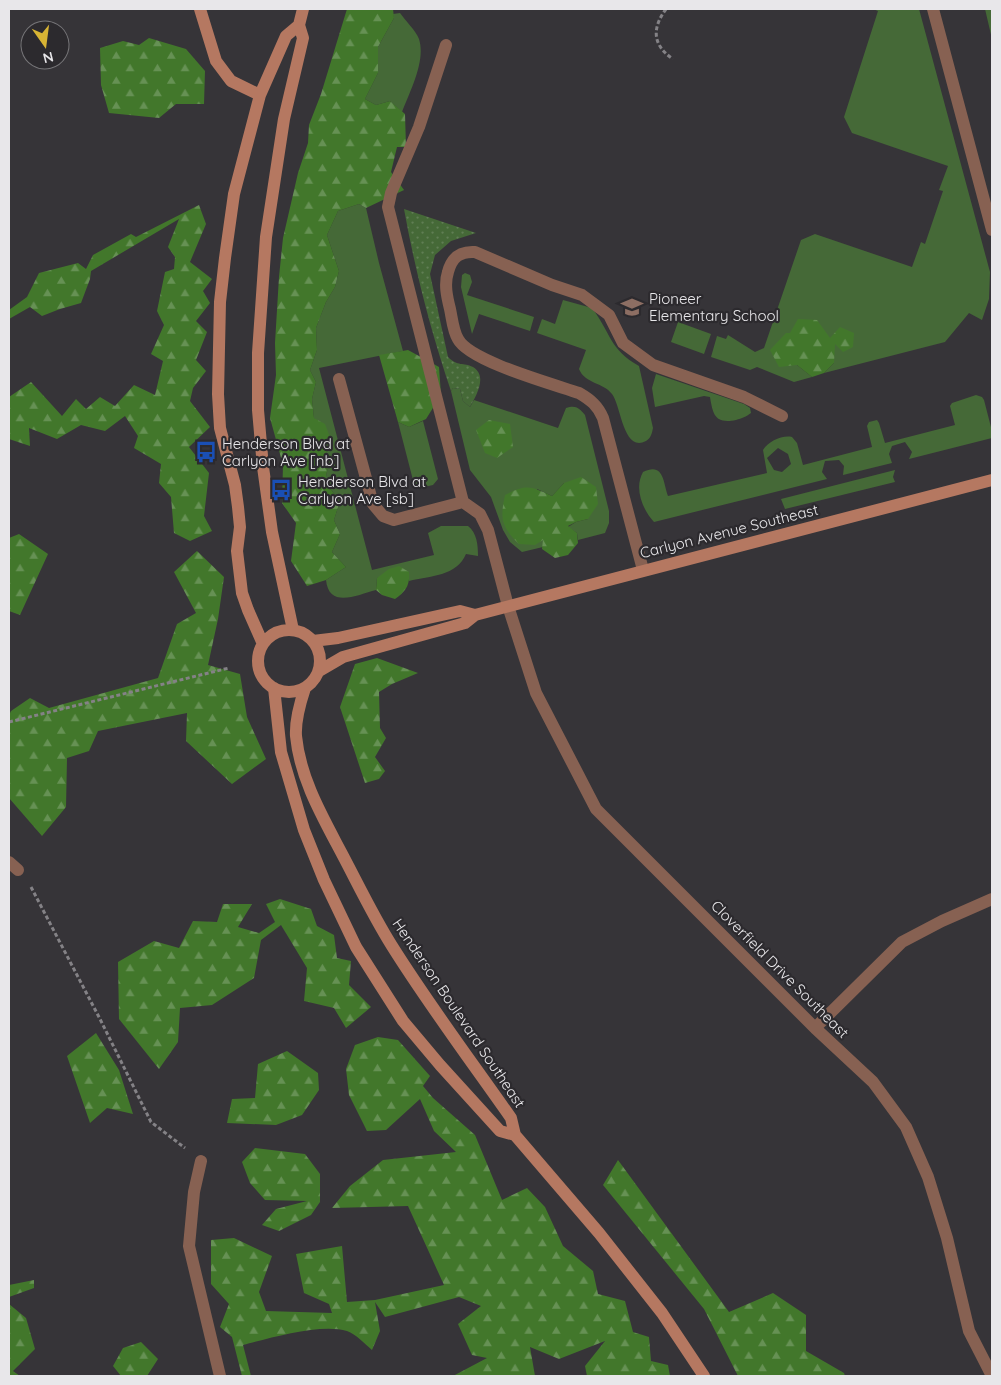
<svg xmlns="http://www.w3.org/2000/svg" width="1001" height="1385" viewBox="0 0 1001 1385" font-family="Quicksand,sans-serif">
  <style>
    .green { fill: #456937; fill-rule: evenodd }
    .forest { fill: url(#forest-firs) }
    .garden { fill: url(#garden-dots) }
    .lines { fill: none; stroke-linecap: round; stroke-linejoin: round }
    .path { stroke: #848286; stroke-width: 3; stroke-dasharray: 4 2.5; stroke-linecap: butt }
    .lane { stroke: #876152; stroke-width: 12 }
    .street { stroke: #876152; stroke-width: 12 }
    .secondary { stroke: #b57861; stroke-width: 12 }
    .labels { text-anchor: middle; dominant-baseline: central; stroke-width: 4.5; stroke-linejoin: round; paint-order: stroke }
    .poi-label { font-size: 15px; fill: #e8e7ea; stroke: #2c2a2e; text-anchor: start }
    .street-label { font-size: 15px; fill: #e8e7ea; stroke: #2c2a2e }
  </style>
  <defs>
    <pattern id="forest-firs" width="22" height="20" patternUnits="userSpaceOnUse" patternTransform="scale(1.25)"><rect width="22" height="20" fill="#42772b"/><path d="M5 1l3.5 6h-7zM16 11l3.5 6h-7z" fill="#669154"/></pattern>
    <pattern id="garden-dots" width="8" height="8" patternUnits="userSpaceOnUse" patternTransform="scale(1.25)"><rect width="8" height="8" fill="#456937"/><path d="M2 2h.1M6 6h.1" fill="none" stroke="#607e54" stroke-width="1.8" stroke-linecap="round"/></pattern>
  </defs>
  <rect width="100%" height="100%" fill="#363438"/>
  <path class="green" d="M873,9H919L990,272L989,299L982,320L969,313L945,342L824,373L834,363L830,339L797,365L812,377L794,382L757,367L750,370L711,357L717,336L726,339L728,335L755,352L764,348L801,240L815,234L912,267L921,242L925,244L943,191L939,190L948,166L852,133L844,117L878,11Z
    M985,9H992V39Z
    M400,13C405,20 416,31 419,39C426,61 410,91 402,112L390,101L376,105L365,99L378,73V47L394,18L393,14Z
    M359,204L366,208L379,263L403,351L319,368L372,570L434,555L428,533L441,526H468C477,533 478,545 478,556L466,554C457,576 430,576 409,581L408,572L377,578L376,590C357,595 329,609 326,580L346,567L332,552L340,534L334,520L340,501L325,482L328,466L314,418L312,399L316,382L310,370L317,350L316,328L326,302L335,287L339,271L327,235L338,211Z
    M465,273L470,275L472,282L467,295L534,317L530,331L479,314L472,334L461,287L462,275Z
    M563,300L592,308C611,333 609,349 639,366L653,428C652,433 651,438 646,441C623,453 621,405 612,394C603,382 585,384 579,369L586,350L537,333L542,319L555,324Z
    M678,322L711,334L704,354L671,342Z
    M656,374L744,404L750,408L751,413C746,417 742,418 736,420C715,424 713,415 710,397L704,396L655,407L652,388Z
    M453,388L460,389L463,401L470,407L474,400L558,428L566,408C576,405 579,408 585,415L609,511V523L605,533L578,540L577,533L568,527L576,522L588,519L564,483L552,496L537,489L543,540V547L522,552L510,542L503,530L491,497L470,470L451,391Z
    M976,395L982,397L984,400L992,431V438L909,459L912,452L905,442L892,446L889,454L892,463L843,475L844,466L839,460L825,461L822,472L827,479L654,522C642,509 634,488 643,472C664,462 663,482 668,496L767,473L763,450C769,441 782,435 792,437L797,443L803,465L872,447L867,426L869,422L877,420L879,423L885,443L955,425L950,406L952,403ZM778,448L788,454L791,464L782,472L774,470L767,458Z
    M423,421L438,479L433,485L420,488L414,484L398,422L409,427Z
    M895,470L893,477L895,482L785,509L781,499Z"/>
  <path class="forest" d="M347,9H393L394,18L378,47V73L365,99L376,105L390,101L405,114L406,147H397L391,172L404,190L366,208L359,204L338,211L327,235L339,271L335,287L326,302L316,328L317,350L310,370L316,382L312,399L314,418L325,424L332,443L325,454L328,466L325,482L340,501L334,520L340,534L332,552L346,567L326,580L307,586L291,561L296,523L282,503L283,465L270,418L276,375L275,343L279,277L283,238L298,173L308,143L309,125L321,94Z
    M149,38L186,49L205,71L204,104H176L159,118L109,113L101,85L100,48L123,41L139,45Z
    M199,205L206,224L190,262L212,279L203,291L210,303L196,321L207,332L196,360L206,371L193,388L190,401L210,427L189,447L209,473L204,516L212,531L190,541L174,533L171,497L159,483L161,464L134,448L138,436L125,416L105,431L81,425L57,439L29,428L30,446L9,439V397L31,382L62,416L76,399L86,409L100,397L115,406L134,385L155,395L163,361L151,354L164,325L157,311L165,272L174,269L175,257L168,247L179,219L91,271L90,279L81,303L60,309L42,316L30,307L9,319V310L27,297L39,273L78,263L86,269L93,255L131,234L136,237Z
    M798,319L817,320L830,338L840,327L854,333L853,347L843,352L835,344L834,363L824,373L812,377L797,365L779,367L770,350L786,333H790Z
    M408,350L439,367L441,395L426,419L409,427L398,422L379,355Z
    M489,420L510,424L513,447L497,458L485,453L476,430Z
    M581,477L596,487L598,504L588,519L576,522L568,526L577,533L578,543L568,555L555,558L542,549L543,540L535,545L519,544C501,526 500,519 505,495C527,484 530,486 552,496L564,483Z
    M19,534L48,554L20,615L9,611V538Z
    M197,551L224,577L218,619L208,665L240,674L247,717L266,759L232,784L186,741L187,713L98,731L89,751L67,758L66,807L42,836L9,798V715L11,711L30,698L49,708L158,678L177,624L196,613L174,572Z
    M399,566L409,572C410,585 406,591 395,599L382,595L376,590L377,578L389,569Z
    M377,658L418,673L392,684L379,692L380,728L386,738L375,757L385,771L379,779L365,783L340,707L355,664Z
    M280,899L311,909L317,926L334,935L337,958L351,961L349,985L371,1007L346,1028L334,1008L304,1001L307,968L281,925L261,940L254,978L212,1005L180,1008L178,1042L159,1069L119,1019L118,962L154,941L179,948L193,921L217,922L223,904H252L238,927L259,933L275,922L266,904Z
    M96,1033L119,1070L133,1114L107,1108L90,1123L67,1056Z
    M378,1037L398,1040L430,1076L423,1086L433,1098L475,1135L502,1200L527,1188L545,1207L563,1246L593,1271L598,1294L625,1301L633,1332L649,1337L651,1361L668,1365L670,1376H587L585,1366L605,1341L559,1359L530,1347L535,1376H453L487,1358L472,1355L458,1324L481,1306L459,1297L385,1317L375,1302L380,1331L372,1350C365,1344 356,1334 347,1331C321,1323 270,1338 243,1345L251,1376H242L232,1337L220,1327L229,1304L211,1284V1240L234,1238L272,1256L259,1292L266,1311L332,1313L329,1304L304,1293L296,1254L342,1246L347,1302L375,1300L444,1285L408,1206L332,1208L350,1186L383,1160L456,1152L434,1131L420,1099L386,1130L367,1131L349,1095L346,1069L355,1045Z
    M287,1051L318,1073L319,1090L302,1115L276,1125L227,1123L232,1099L255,1098L258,1064Z
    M255,1148L305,1154L320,1174V1202L311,1215L279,1231L262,1225L276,1209L307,1201L265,1200L250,1183L242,1162Z
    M618,1160L729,1312L773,1293L806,1315V1351L844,1373L845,1376H738L704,1309L603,1185Z
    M34,1280V1288L9,1297V1285Z
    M9,1304L26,1318L35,1349L13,1371L20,1376H9Z
    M141,1342L158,1359L147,1376H121L113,1366L123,1348Z"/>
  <path class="garden" d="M404,209L476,233L451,241L435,255L430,274L448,357C458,367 463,362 473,367C488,376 476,396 470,407L463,401L460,389L453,388L451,391C431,332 415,270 404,209Z"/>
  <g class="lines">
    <path class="path" d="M666,9C652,28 652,45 673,59
      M9,722L229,668
      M31,887L100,1019L151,1122L185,1148"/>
    <path class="lane" d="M933,9L992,230
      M446,45L419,127L391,193L388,207L463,502L480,514L488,530L508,606
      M339,379L373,504L383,516L394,520L463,502
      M643,570L603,418C598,406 591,400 579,393C553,384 469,361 458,339C453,331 452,318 450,309C447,297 444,284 448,272C452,257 460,251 475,252L552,285L582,295L609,315L623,343L653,365L744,397L782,416"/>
    <path class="street" d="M508,606L536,693L596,809L815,1028L873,1082L906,1127L928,1177L947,1238L969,1331L992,1376
      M9,862L18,870
      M815,1028L902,942L942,921L992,899
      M201,1161L194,1192L189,1246L220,1376"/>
    <path class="secondary" d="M200,9L216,61L231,81L260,95
      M293,630L272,532L263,467L258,410V353L266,237L284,119L303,38L299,25
      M258 661a31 31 0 1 1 62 0a31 31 0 1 1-62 0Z
      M313,641L338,638L460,611L475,615
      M263,644L248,610L242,593L237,551L240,527L238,507L235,485L220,428L218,394L220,302L225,258L234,194L260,95L286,36L299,25L303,9
      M319,671L343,657L465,623L475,615L992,480
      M274,688L281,752L304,830L324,880L356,947L403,1021L440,1065L500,1131L515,1135
      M305,688C300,703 295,720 296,736C300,778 322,816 341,852C358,884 373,916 392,946C429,1005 471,1061 511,1118L515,1135L599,1233L662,1313L704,1376"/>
  </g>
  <defs>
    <g id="school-bare" transform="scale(1.725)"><path d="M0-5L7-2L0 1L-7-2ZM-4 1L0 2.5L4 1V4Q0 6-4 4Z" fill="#8d6e63" stroke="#2c2a2e" stroke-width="2.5" paint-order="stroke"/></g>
    <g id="bus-bare" transform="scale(1.725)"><path d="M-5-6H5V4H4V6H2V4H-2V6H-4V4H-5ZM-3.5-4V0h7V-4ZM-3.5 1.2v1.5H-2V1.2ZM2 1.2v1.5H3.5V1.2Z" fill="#1a4fb4" stroke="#2c2a2e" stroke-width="2.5" paint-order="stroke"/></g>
  </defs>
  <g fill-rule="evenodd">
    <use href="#school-bare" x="632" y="307"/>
    <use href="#bus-bare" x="206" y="452"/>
    <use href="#bus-bare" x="281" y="490"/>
  </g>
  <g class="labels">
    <g class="poi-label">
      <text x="649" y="298">Pioneer<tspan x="649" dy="17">Elementary School</tspan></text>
      <text x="222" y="443">Henderson Blvd at<tspan x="222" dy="17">Carlyon Ave [nb]</tspan></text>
      <text x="298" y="481">Henderson Blvd at<tspan x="298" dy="17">Carlyon Ave [sb]</tspan></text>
    </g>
    <g class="street-label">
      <text transform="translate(729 531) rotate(-14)">Carlyon Avenue Southeast</text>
      <text transform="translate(780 969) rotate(45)">Cloverfield Drive Southeast</text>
      <text transform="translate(459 1013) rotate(56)">Henderson Boulevard Southeast</text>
    </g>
  </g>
  <rect width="1001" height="1385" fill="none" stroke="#e8e7ea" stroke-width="20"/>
  <g transform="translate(45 45) rotate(166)"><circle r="24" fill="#2c2a2e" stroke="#777679"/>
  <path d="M0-4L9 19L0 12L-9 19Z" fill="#d8b434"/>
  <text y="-8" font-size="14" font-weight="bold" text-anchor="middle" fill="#e8e7ea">N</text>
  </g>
</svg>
